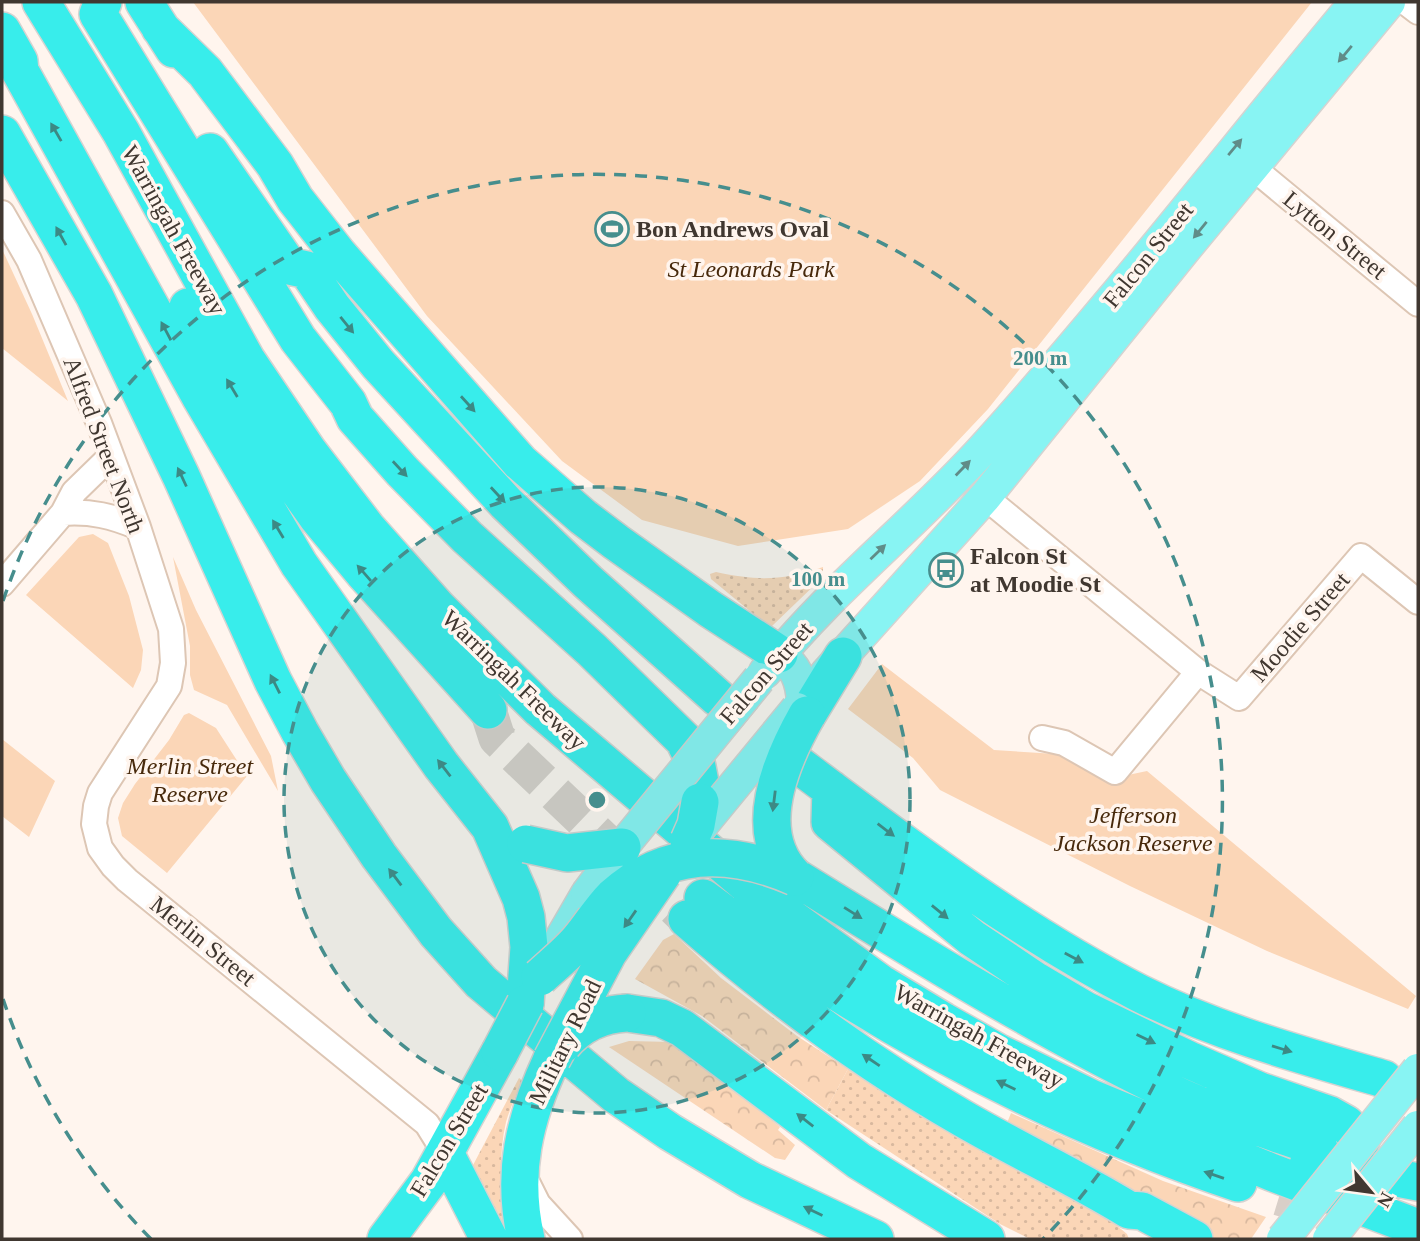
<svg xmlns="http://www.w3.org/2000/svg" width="1420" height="1241" viewBox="0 0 1420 1241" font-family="Georgia,serif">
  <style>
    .grass { fill: url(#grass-dots) }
    .forest { fill: url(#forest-crowns) }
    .park { fill: #fbd6b7 }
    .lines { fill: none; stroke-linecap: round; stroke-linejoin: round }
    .highway-tunnel { stroke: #d9cfc8; stroke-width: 37; stroke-dasharray: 37 18; stroke-linecap: butt }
    .minor-casing { stroke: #ddc6b4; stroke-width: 28 }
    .major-casing { stroke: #d5d3d1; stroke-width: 35 }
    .highway-casing { stroke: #d5d3d1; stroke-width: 40 }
    .minor { stroke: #fff; stroke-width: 24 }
    .major { stroke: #88f4f3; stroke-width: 32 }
    .highway { stroke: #38edeb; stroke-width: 37 }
    .major-bridge-casing { stroke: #d5d3d1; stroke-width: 35; stroke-linecap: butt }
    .highway-bridge-casing { stroke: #d5d3d1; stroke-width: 40; stroke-linecap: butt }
    .major-bridge { stroke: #88f4f3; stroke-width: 32 }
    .highway-bridge { stroke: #38edeb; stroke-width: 37 }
    .oneway { fill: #608c88 }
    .oneway2 { fill: #3c8984 }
    .ring { fill: none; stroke: #468e8d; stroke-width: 3.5; stroke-dasharray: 12 9 }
    .labels { text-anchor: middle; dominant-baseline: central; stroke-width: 7; stroke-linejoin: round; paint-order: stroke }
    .poi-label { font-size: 24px; font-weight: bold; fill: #403730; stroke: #fff5ee; text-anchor: start }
    .street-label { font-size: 24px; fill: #403730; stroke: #fff5ee }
    .park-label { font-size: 24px; font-style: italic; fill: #47290b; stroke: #fff5ee }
    .centre { fill: #468e8d; stroke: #fff5ee; stroke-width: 3.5 }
    .ring-label { font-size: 21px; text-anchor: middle; font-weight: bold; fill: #468e8d; stroke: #fff5ee; stroke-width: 7; stroke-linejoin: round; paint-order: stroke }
  </style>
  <defs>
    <pattern id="grass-dots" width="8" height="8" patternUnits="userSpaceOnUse" patternTransform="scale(1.75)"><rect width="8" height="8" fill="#fbd6b7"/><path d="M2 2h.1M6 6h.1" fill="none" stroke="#d8b89e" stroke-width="1.8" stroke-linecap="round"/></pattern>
    <pattern id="forest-crowns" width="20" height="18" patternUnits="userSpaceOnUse" patternTransform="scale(1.75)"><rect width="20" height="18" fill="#fbd6b7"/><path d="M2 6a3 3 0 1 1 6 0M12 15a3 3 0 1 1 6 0" fill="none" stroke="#d8b89e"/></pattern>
  </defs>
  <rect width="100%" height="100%" fill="#fff5ee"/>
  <path class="grass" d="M823,567V577L772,626H768L711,579L710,574L716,572C759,581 781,581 823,567Z
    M848,1069L912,1111L1091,1204L1127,1234L1129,1239H1030L1000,1224L826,1110Z
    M519,1078L522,1080C517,1094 510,1108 506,1122C497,1161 502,1200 506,1239L472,1167Z"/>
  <path class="forest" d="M674,934L721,978L797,1036L848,1069L826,1110L702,1016L635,979L663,940Z
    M629,1041L672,1042L716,1074L780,1127L778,1130L795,1145L785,1160L775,1158L609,1047Z
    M1011,1113L1163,1181L1266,1217L1251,1239H1212L1007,1123Z"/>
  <path class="park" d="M193,2H1312L988,409L920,481L848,529L738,546L642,520L562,461L427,316Z
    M2,249L32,314L68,401L2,348Z
    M93,534L108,543L129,596L143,650L141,670L133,688L26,595L79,537Z
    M173,557L196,610L271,756L278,791L227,705L194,690L190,675V646Z
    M882,664L994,750L1072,755L1128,775L1147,771L1416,996L1408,1009L1267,951L1130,886L940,790L913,758L848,709Z
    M189,713L216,728L247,776L167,873L122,836L118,818L123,803L135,784L169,740L184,715Z
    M2,739L55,781L29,837L2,816Z"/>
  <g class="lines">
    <path class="highway-tunnel" d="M718,698L795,762
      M488,710L497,738L687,919
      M1279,1197L1341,1216"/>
    <g class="minor-casing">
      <path id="minor" d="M1405,2L1418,12
        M1252,167L1418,304
        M2,213L29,260L99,423L138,527L171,629L173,663L169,686L100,793L96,806L94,824L100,848L113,866L127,880L427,1124L445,1153
        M985,497L1198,672L1239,698L1361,556L1418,602
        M63,513C91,511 112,516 138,527
        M2,584L63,513L74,492L111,456
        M1042,738L1064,743L1115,772L1198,672
        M524,1176L538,1204L570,1239"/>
    </g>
    <g class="major-casing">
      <path id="major" d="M779,654C796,666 802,681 803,702
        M765,672C830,590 913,526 983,449C1113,305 1232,151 1356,2
        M826,674L985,497L1184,250L1389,2
        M547,963L587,894"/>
    </g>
    <g class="highway-casing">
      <path id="highway" d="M41,2L121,132L246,359L308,451L367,528L438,608L540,709L758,894L880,983L943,1021L999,1053L1091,1098L1271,1172L1418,1228
        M103,2L98,14L298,339L348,403L355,418L402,471L467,537L592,650L684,740L697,767L701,788L700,802
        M144,2L174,49
        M160,28L205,72L275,165L295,199L338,254L520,462L583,517L616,542L710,609L779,654
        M2,31L19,61L20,71L200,396L299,564L441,765L490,827L521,898L526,917L529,947L525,1004
        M2,134L94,295L181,476L273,681L300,732L328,780L379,856L436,932L481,982L616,1095L670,1132L750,1180L875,1239
        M210,152L289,266L307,270L332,307L378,364L506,503L588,582L718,698
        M188,307L223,373L269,449L318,518L363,572L488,710
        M807,715L843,656
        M800,766C909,848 1017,930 1139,993C1217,1032 1301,1055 1384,1079
        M831,789L830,822L972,938L1036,981L1085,1010L1189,1060L1260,1091L1330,1115L1346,1124L1361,1141
        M795,877C919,954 1043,1031 1174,1094C1221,1116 1271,1131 1319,1148
        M703,898C736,922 769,948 803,970C937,1058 1086,1132 1238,1183
        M687,919C773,994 863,1061 962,1118C1017,1150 1075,1177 1129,1210L1142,1211L1194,1239
        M627,1013L661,1018L682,1028L859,1161L986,1239
        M445,1153L489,1239
        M1309,1161L1418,1182
        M386,1239L429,1181L500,1052
        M526,1239C511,1173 524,1119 552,1059"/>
    </g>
    <use href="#minor" class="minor"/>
    <use href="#major" class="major"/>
    <use href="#highway" class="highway"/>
    <g class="major-bridge-casing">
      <path id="major-bridge" d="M692,837L797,709
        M587,894L622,847L759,679
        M1283,1239L1418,1070
        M1329,1239L1418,1127"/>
    </g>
    <g class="highway-bridge-casing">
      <path id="highway-bridge" d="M689,841L696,825L700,802
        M526,844L567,853L622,847
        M795,877C749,833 781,761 807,715
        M540,977C553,965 568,953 579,940C591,926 600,910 613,897C667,848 731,849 795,877
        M563,1044C580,1024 601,1014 627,1013
        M500,1052L525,1004
        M552,1059L608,953L663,873"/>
    </g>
    <use href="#major-bridge" class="major-bridge"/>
    <use href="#highway-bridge" class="highway-bridge"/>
  </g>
  <defs><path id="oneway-solid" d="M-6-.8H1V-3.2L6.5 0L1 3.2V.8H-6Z" transform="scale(1.75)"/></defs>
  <g class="oneway">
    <use href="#oneway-solid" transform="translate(1345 54) rotate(130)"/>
    <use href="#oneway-solid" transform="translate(1235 147) rotate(-50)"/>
    <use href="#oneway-solid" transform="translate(1200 230) rotate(129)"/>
    <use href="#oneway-solid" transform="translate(963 468) rotate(-46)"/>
    <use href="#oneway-solid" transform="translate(878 552) rotate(-44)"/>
  </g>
  <g class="oneway2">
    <use href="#oneway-solid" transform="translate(56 132) rotate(-120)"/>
    <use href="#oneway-solid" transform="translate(61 236) rotate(-119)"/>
    <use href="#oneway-solid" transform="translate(347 325) rotate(51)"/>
    <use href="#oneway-solid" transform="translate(166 331) rotate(-118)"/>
    <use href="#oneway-solid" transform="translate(232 388) rotate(-121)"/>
    <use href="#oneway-solid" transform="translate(468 404) rotate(48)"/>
    <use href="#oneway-solid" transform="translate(400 469) rotate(47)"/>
    <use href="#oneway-solid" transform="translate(182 477) rotate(-115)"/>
    <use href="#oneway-solid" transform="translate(498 495) rotate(47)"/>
    <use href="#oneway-solid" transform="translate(278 529) rotate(-121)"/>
    <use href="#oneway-solid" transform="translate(364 573) rotate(-131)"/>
    <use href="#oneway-solid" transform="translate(275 684) rotate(-117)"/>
    <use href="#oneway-solid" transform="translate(444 768) rotate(-128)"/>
    <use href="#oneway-solid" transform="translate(774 801) rotate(97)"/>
    <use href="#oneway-solid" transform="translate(886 830) rotate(37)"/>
    <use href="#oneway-solid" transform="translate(395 877) rotate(-127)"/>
    <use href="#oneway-solid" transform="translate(940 912) rotate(39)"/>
    <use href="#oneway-solid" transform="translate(853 913) rotate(32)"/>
    <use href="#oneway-solid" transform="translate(630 919) rotate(125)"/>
    <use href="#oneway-solid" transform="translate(1074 958) rotate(28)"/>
    <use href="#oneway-solid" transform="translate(1146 1039) rotate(26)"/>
    <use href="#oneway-solid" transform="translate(1282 1049) rotate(17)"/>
    <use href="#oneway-solid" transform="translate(871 1060) rotate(-146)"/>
    <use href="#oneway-solid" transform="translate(1006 1085) rotate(-154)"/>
    <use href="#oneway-solid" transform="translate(805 1120) rotate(-142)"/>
    <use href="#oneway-solid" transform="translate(1214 1175) rotate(-161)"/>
    <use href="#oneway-solid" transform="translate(813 1211) rotate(-154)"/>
  </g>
  <circle cx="597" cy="800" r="313" fill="#468e8d" fill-opacity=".12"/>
  <g class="ring">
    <circle cx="597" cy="800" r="313"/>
    <path d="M151 1239A626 626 0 0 1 3 999M3 601A626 626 0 1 1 1043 1239"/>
  </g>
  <defs>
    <g id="stadium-ring" transform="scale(1.75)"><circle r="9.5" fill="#fff5ee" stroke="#468e8d" stroke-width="1.5"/><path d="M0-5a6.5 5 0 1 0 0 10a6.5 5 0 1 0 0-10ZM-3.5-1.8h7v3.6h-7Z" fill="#468e8d"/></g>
    <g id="bus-ring" transform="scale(1.75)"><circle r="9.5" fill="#fff5ee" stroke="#468e8d" stroke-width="1.5"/><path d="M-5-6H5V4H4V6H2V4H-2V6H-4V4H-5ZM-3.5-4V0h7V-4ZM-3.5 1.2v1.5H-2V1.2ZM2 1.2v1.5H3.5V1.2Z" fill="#468e8d"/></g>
  </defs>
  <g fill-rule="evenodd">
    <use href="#stadium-ring" x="612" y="229"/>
    <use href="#bus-ring" x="946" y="570"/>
  </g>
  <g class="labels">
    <g class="poi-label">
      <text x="636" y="229">Bon Andrews Oval</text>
      <text x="970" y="556">Falcon St<tspan x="970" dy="28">at Moodie St</tspan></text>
    </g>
    <g class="street-label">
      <text transform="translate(174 230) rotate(61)">Warringah Freeway</text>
      <text transform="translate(1335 235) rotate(39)">Lytton Street</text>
      <text transform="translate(1148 255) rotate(-51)">Falcon Street</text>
      <text transform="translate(104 445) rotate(69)">Alfred Street North</text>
      <text transform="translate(1300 627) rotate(-49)">Moodie Street</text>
      <text transform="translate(766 673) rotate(-49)">Falcon Street</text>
      <text transform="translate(514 680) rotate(44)">Warringah Freeway</text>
      <text transform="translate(203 941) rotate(39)">Merlin Street</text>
      <text transform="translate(979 1036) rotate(29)">Warringah Freeway</text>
      <text transform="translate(565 1042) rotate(-64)">Military Road</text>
      <text transform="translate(449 1140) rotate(-59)">Falcon Street</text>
    </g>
    <g class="park-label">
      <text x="751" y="269">St Leonards Park</text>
      <text x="190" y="766">Merlin Street<tspan x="190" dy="28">Reserve</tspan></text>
      <text x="1133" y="815">Jefferson<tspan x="1133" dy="28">Jackson Reserve</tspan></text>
    </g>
  </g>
  <circle cx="597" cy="800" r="10" class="centre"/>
  <g class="ring-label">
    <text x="1040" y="365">200 m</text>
    <text x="818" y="586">100 m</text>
  </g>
  <rect width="1420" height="1241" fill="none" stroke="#403730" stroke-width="7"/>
  <g transform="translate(1371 1192) rotate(119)" stroke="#fff5ee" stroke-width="5" paint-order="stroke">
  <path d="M0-5L12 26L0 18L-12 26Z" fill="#403730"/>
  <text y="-10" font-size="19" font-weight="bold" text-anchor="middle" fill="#403730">N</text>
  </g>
</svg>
